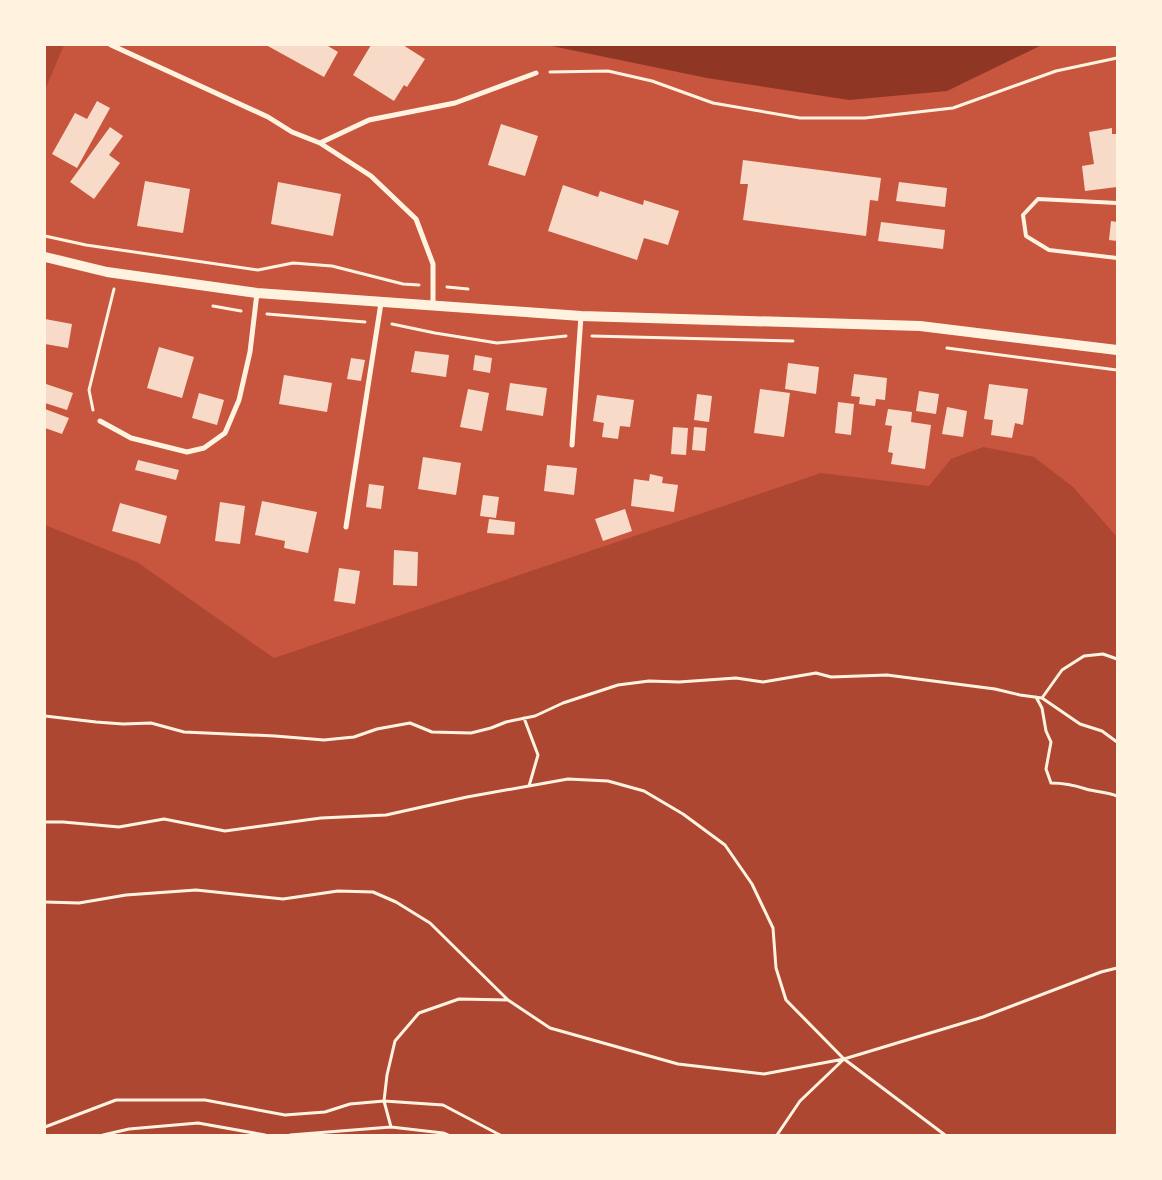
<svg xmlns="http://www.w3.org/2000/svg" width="1162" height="1180" viewBox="0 0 1162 1180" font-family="Lato,sans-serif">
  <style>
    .green { fill: #ae4732 }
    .water { fill: #8f3625 }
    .building { fill: #f7dbc8 }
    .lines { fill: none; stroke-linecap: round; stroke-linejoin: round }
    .path { stroke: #fff3e0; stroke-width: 3 }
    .service { stroke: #fff3e0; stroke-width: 4 }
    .minor { stroke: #fff3e0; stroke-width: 5 }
    .secondary { stroke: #fff3e0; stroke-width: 10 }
  </style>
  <rect width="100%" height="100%" fill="#c8553d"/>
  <path class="green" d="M45,45H64L45,90Z
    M983,447L1034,457L1073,487L1117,537V1135H45V525L137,562L274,658L821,473L929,486L951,459Z"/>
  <path class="water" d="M547,45H1042L947,91L849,100L707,78Z"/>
  <path class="building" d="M266,45H328V46L338,52L324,77Z
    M371,45H403L425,59L407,87L404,85L394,101L353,75Z
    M97,101L110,108L77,168L52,154L75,113L87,119Z
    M501,124L538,136L525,176L488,165Z
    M110,127L123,136L109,155L120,163L94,199L70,182Z
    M1112,128V134H1117V187L1085,191L1082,166L1094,164L1089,132Z
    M743,160L881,178L878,201L870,200L866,236L743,220L748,184H740Z
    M145,181L190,189L183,233L137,226Z
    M278,182L341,194L333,236L271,224Z
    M899,182L947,188L945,207L896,201Z
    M563,185L598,197L600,191L643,205L644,200L679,211L668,245L644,238L637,260L548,231Z
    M1111,221L1117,222V241L1109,240Z
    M881,222L945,230L943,249L878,241Z
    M45,319L72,324L68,348L45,344Z
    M159,347L194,357L182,398L147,388Z
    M415,351L449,355L446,377L411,372Z
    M475,355L492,358L490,373L473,370Z
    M351,358L365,360L361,381L347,379Z
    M788,363L819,367L816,394L785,389Z
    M854,374L887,378L885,400L876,399L875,406L859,404L860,397L851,396Z
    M284,375L332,383L327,412L279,404Z
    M510,383L547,388L543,416L506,410Z
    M46,384L73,393L67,410L45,403Z
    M989,384L1028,389L1023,425L1015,423L1012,438L991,435L993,420L984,419Z
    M468,389L489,393L482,431L460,427Z
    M760,389L790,393L784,437L754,433Z
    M919,391L939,394L936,414L916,411Z
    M199,393L224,400L217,425L192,418Z
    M697,394L712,396L709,422L694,420Z
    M597,395L634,400L630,427L620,426L618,439L602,437L604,423L593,421Z
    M838,402L854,404L851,435L835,433Z
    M947,407L967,411L963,437L942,434Z
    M45,409L69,418L62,434L45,428Z
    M888,409L912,412L911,422L931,425L925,469L891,464L893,453L888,452L892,426L885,425Z
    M673,427L688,428L686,455L671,454Z
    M694,427L707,428L705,451L692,450Z
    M423,457L461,463L456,495L418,489Z
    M138,460L179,470L176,480L135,470Z
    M547,465L577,468L574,495L544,491Z
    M650,474L663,477L662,483L678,485L674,512L631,506L634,479L649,481Z
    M369,484L384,486L381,509L366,507Z
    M483,495L499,497L496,518L480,516Z
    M262,501L317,512L308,553L284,548L285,541L255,535Z
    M220,502L245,506L240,544L215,541Z
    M120,503L167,516L160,544L112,531Z
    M625,509L632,531L603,541L595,519Z
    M489,519L515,522L514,535L487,533Z
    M394,550L418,552L417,586L393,585Z
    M339,568L360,571L355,604L334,601Z"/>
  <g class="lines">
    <path class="path" d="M550,72L608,71L652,81L713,103L800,118H865L953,108L1056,71L1117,58
      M45,236L86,245L258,270L293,263L332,266L403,284L419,285
      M447,287L468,289
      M213,306L241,311
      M267,314L365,322
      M392,324L435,333L497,343L566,336
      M592,336L793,341
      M947,348L1117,370
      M93,410L89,390L114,289
      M1036,697L1042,708L1046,731L1051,742L1046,769L1051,783C1064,783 1074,785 1086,789C1096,792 1107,792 1117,796
      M1042,698L1062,670L1084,656L1103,654L1117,659
      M45,716L96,722L123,724L151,723L184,732L275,736L324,740L354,737L377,729L410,723L432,732L471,733L491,728L506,722L535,716L563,703L618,685L649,681L679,682L736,678L763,682L816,673L831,677L887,675L995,689L1020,695L1042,698L1080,724L1102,731L1117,742
      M524,718L538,755L529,786
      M45,822H63L119,827L164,819L225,831L321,818L386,815L467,797L568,779L608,781L644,791L683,814L725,845L752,884L773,928L776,968L786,1000L844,1059L945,1135
      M45,902L79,903L126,895L196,890L283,899L338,891L373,892L396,902L430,923L508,1000L550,1028L678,1064L764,1074L844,1059
      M45,1127L116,1100H205L285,1115L325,1112L350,1104L384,1101L443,1105L500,1135
      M391,1127L384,1101L387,1075L395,1041L419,1013L459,999L508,1000
      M103,1135L129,1129L198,1123L265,1135
      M290,1135L391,1127L443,1133L448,1135
      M777,1135L800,1101L844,1059L983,1017L1101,972L1117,968"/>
    <path class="service" d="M1117,203L1038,199L1023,215L1026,236L1049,250L1117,258"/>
    <path class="minor" d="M111,45L268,117L292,132L320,143L371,176L416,219L433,264V305
      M320,143L369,120L455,103L536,73
      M100,421L131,438L187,452L204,448L225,433L239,400L250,352L257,293
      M572,445L581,316
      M346,527L381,303"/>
    <path class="secondary" d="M45,257L107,272L257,293L581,316L920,326L1117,350"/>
  </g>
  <rect width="1162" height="1180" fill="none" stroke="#fff3e0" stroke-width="92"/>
</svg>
